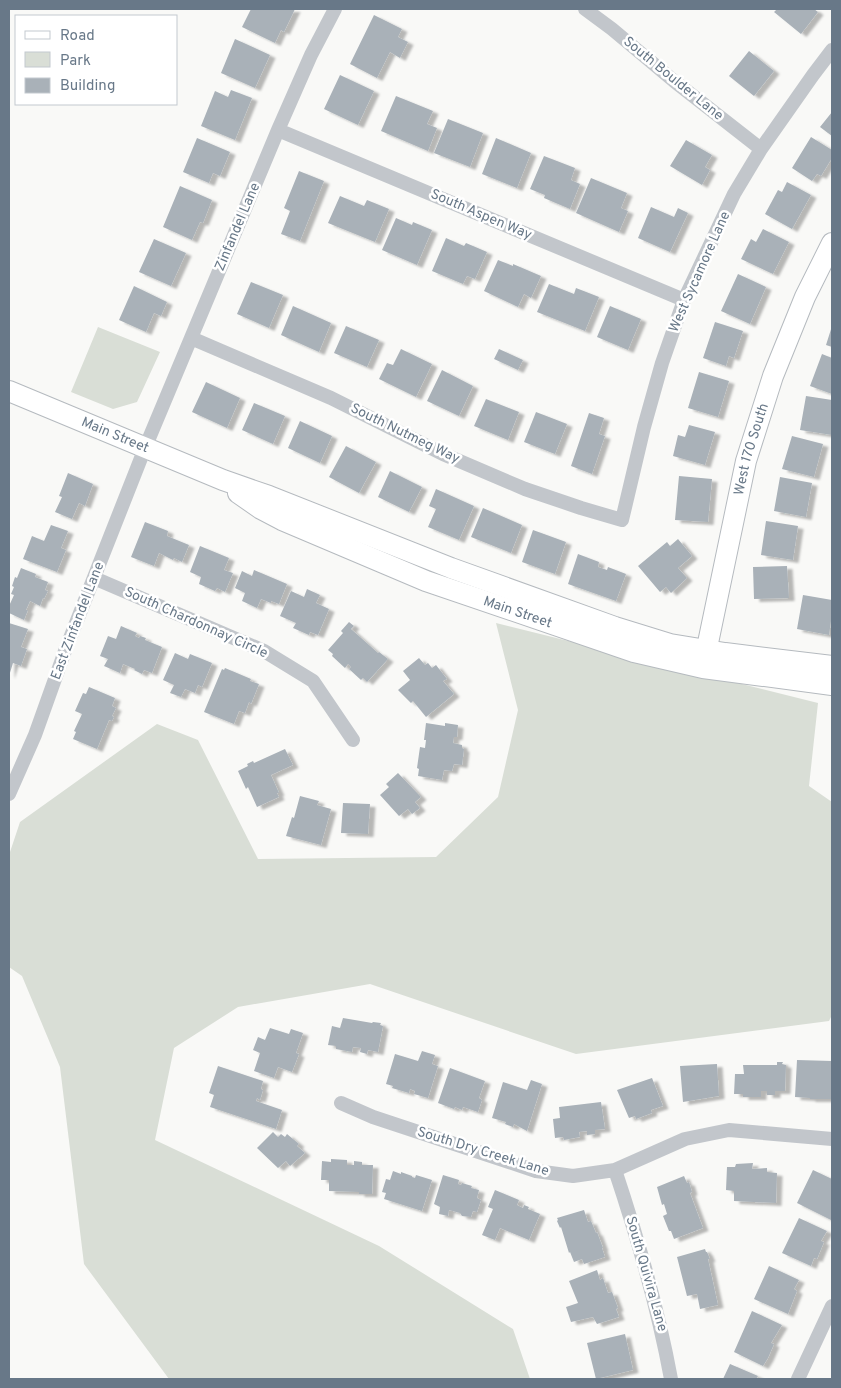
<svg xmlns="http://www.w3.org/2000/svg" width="841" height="1388" viewBox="0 0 841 1388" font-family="Overpass,sans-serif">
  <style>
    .green { fill: #d9ded6 }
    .building { fill: #a9b1b8; filter: url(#shadow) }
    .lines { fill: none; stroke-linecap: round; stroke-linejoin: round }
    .secondary-casing { stroke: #b5babf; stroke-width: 22 }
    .street { stroke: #c2c6cb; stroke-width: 14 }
    .secondary { stroke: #fff; stroke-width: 20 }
    .labels { text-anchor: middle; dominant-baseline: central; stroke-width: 5; stroke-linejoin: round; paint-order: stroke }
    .street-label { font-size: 14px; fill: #687888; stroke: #fff }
  </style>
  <defs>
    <filter id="shadow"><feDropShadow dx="5.5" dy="3" stdDeviation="1" flood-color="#0004"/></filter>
  </defs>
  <rect width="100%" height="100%" fill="#f9f9f7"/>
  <path class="green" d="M98,327L160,352L137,402L113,409L71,392Z
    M496,623L818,703L809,786L832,802V1015L829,1021L576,1054L370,984L238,1007L174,1048L155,1140L379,1246L513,1329L530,1379H169L84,1264L60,1067L22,976L9,967V855L20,822L157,724L198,740L258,859L436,857L498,797L518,710Z"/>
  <path class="building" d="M251,9H295L284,32L281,30L275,43L242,27Z
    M777,9H814L818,12L801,34L774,12Z
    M374,15L402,29L398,37L408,42L400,58L390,52L377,78L350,64Z
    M235,39L270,55L255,88L221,73Z
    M749,51L774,71L754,96L729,76Z
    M340,75L374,91L358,125L324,109Z
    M231,90L252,98L235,140L201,126L215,91L228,97Z
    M396,96L433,111L427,124L437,128L428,151L381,131Z
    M832,112V136L820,127Z
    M448,119L483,133L470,167L434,153Z
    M811,137L832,150V158L821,176L817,174L812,181L792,168Z
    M197,138L230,152L220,176L213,173L209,183L183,172Z
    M496,138L531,153L517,188L482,174Z
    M686,140L712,155L705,167L710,170L702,185L670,166Z
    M544,156L575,168L571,180L580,184L570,209L544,198L545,195L530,189Z
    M299,171L324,181L300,241L281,234L290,211L284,208Z
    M591,178L627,193L621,208L628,211L619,232L576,213Z
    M787,182L811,195L792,229L765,214L778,190L782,192Z
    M180,186L212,200L203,223L200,222L192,240L163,227Z
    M340,196L364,206L367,200L389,209L375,242L328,223Z
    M651,207L674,217L678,208L688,213L670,252L638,238Z
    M396,218L412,225L413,222L432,230L417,265L382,250Z
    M763,229L789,242L773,274L741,259L751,239L756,242Z
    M446,238L464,246L466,243L487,252L475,279L467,276L463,284L432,271Z
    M154,239L186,253L171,286L139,272Z
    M498,260L513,266V264L541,276L531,298L524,294L518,307L484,291Z
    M738,274L766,287L750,324L721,311Z
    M251,282L283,295L269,328L237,314Z
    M549,284L574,294L576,288L599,297L585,331L537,312Z
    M134,286L167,302L161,316L154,313L146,332L119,320Z
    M293,306L331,323L319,352L281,335Z
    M610,306L641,319L628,350L597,337Z
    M715,322L743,331L734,358L729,356L726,366L703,358Z
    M346,326L379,340L367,367L334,353Z
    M832,326V347L826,345Z
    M401,349L432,364L416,397L379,379L387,363L393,365Z
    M499,349L523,360L518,370L494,359Z
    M822,354L832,358V394L810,386Z
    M442,370L473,386L459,416L427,401Z
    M699,372L729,381L718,417L688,408Z
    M206,382L240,398L227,428L192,412Z
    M806,396L832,400V435L800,430Z
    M486,399L519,412L508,440L474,426Z
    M254,403L285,416L273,444L242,430Z
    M536,412L567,424L555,454L524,442Z
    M589,413L604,418L599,434L605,436L592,474L571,466Z
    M300,421L332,436L320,463L288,448Z
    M689,425L715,432L705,465L673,456L678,435L685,437Z
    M792,436L823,444L814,477L782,469Z
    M346,446L376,462L359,493L329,477Z
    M390,471L422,487L409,512L378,497Z
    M68,473L93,484L85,506L79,503L72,519L55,512L62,497L59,496Z
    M679,476L712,479L708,522L675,520Z
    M780,477L812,483L806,517L774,511Z
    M436,489L474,506L459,540L428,527L436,509L429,506Z
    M483,508L522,525L511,553L471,537Z
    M766,521L798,526L793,560L761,555Z
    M145,522L168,531L167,536L189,545L182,562L174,558L173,560L159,553L154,566L131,557Z
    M51,525L68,531L61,548L66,550L57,572L23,559L32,536L44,541Z
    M533,530L566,542L555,574L522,562Z
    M678,539L692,556L678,568L687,578L671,593L666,587L660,592L638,566L667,542L670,546Z
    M200,546L229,558L224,570L233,573L225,592L217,588L215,591L199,584L201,577L190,572Z
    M578,554L599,562L598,567L607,570L608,567L626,574L616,601L568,584Z
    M787,566L789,598L754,599L753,567Z
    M21,568L36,574L35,577L48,582L45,590L48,591L44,599L43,598L40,606L30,601L26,610H28L24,620L9,613V606L14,595L11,594L14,587L12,586L15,577L17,578Z
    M254,570L287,584L279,604L271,601V603L261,599L257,608L242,601L245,593L235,588L242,571L252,576Z
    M307,589L320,595L316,603L329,609L318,635L310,632L309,635L293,628L296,623L280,616L291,591L304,597Z
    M803,595L832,600V614L829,635L797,629Z
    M349,622L354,626L351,629L378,653L379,652L388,659L367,682L363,678L361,680L349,669L351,667L348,664L345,668L332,656L333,654L328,650L343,633L341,631Z
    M9,623L28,629L21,647L27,649L21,666L13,663L9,676Z
    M121,626L137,633L135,636L139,638L140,636L146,638L145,640L162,647L152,673L144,670L142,674L134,670L135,669L123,664L120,673L104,666L108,659L100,656L108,636L116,639Z
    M175,653L188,659L190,654L212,663L202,687L198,685L195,693L185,689L181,697L170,693L174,685L163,680Z
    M419,658L425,665L428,663L432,668L436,665L447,679L443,681L454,694L426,717L413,701L411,703L398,690L410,680L403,671Z
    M225,668L251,679L250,681L259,684L251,704L249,702L245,713L239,711L234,724L204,712L222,669L224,670Z
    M89,687L115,698L112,706L116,708L112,716L114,717L112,721L109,720L97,749L73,739L76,732L74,731L82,714L75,711L83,693L86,694Z
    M426,723L445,726V723L458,725L457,737H454L453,743L462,745V748L464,749L462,765L454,764L452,771L444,770L442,780L418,776L419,769L417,768L420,747L425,748L426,740H424Z
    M285,749L293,765L271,775L279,793H277L279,797L257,807L248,787L246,789L238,771L248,766L247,764L253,761L254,763Z
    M398,773L421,797L415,802L420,808L412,814L408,809L399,816L380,795L389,787L386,784Z
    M300,796L319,801L317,805L331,809L321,845L286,836L292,817L294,818Z
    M343,803L370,804L368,834L341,833Z
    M343,1018L372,1023L373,1022L381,1023L380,1025L383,1026L378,1052L368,1050L367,1054L360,1052L361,1048L353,1047L352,1052L336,1049V1046L328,1045L332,1026L340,1028Z
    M270,1028L289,1034L291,1029L303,1033L296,1053L299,1054L292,1072L278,1067L274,1078L254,1071L260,1053L253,1050L258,1037L265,1040Z
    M422,1051L435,1055L432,1064L438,1066L428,1098L414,1094L415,1091L410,1089L409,1093L392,1088L393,1086L386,1084L395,1054L418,1061Z
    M797,1060L832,1061V1099H810V1098L795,1097Z
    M777,1062H783L782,1064L786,1065L785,1091H775V1095H767V1091H761V1097H743V1094H734L735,1074H744L743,1065H777Z
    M717,1064L719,1096L683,1102L680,1066Z
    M218,1066L263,1081L261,1089L263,1090L260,1100L257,1098L256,1101L282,1110L276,1129L210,1107L214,1095L209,1093Z
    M450,1068L485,1081L479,1098L482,1100L478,1112L463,1107L462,1110L455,1107L454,1109L438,1103Z
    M652,1078L663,1106L651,1110L652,1113L636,1119L635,1116L629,1118L617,1090Z
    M531,1080L542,1084L527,1131L514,1124L513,1127L505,1124L506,1122L492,1118L503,1082L527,1090Z
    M601,1102L605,1129L595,1130V1134L587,1135V1131L579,1132L580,1137L564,1140L563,1137L555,1138L553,1119L560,1118L559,1107Z
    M273,1132L278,1137L281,1134L285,1137L287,1134L299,1144L297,1146L305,1153L290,1166L286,1161L278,1168L257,1148Z
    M331,1159L347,1160V1165H354V1161L362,1162V1165H373L372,1194H359V1192L329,1191V1180H321L322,1161L331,1162Z
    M753,1163L752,1169L767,1168V1172L777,1173L776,1203L734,1201V1191L726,1190L727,1167H735L736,1164Z
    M813,1170L832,1179V1217L831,1220L797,1203Z
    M393,1171L401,1174V1172L412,1176V1177L415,1178L416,1175L432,1180L422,1211L384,1199L386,1193L382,1192L386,1179L390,1180Z
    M443,1175L459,1180L458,1184L461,1185L462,1183L472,1186L471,1188L479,1190L477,1198L481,1200L477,1212L473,1211L471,1217L462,1216L460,1213L449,1210L448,1216L439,1214L440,1207L434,1204Z
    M684,1176L687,1183L689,1182L692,1192L690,1193L703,1228L674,1239L671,1231H669L663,1216L667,1214L664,1204L662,1205L657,1187Z
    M495,1190L519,1200L517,1205L523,1208L524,1205L529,1207L528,1209L540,1214L529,1240L500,1228L495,1240L482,1235L493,1209L488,1207Z
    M584,1210L588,1222L591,1221L596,1233L597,1232L603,1248H602L605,1257L584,1264L582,1259L574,1262L570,1252L569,1253L561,1227L560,1228L557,1221L558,1220L557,1218Z
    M799,1218L827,1231L821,1241L824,1242L817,1259L814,1258L811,1266L782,1253Z
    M705,1249L706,1252H707L710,1259H708L718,1305L700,1309L697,1294L687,1296L677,1257Z
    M769,1266L799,1280L794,1289L797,1291L788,1314L754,1299Z
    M597,1270L600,1280L603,1278L608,1293L612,1292L618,1308L616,1309L619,1317L597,1324L593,1317L571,1322L566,1307L578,1303L569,1281Z
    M752,1311L782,1325L771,1343L774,1344L768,1358L763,1366L734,1352Z
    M625,1334L633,1370L596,1379L587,1343Z
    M730,1364L758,1376L756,1379H723Z"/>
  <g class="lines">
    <g class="secondary-casing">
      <g id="secondary">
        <path id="s1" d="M9,391L223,480L269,496L451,568L615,627L670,644L725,653L832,666"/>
        <path id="s2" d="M238,493L261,509L282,520L426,581L634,652L703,668L832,685"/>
        <path id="s3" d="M704,662L746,461L773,376L805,297L832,243"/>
      </g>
    </g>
    <path class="street" d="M585,9L612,29L674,81L761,149
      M278,130L684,300
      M191,338L331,398L443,454L525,489L581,508L622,520L644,427L662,363L684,300L734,194L761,149L813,75L832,50
      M94,578L264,651L313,681L353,740
      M9,794L35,735L65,651L145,448L278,130L311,55L335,9
      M341,1103L373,1117L536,1171L573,1176L615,1170L685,1139L729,1130L832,1139
      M615,1170C638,1239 658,1308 671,1379
      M798,1379L832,1306"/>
    <use href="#secondary" class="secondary"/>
  </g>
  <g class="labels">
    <g class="street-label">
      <text transform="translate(673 79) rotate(39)">South Boulder Lane</text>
      <text transform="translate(481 215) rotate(23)">South Aspen Way</text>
      <text transform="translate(238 227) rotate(-67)">Zinfandel Lane</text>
      <text transform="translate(700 272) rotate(-66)">West Sycamore Lane</text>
      <text transform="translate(405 434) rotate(26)">South Nutmeg Way</text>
      <text stroke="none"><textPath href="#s1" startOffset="115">Main Street</textPath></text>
      <text stroke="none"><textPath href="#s3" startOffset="218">West 170 South</textPath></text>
      <text stroke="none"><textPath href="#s2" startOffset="305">Main Street</textPath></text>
      <text transform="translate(78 621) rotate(-69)">East Zinfandel Lane</text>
      <text transform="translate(196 623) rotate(24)">South Chardonnay Circle</text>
      <text transform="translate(483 1152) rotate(17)">South Dry Creek Lane</text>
      <text transform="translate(646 1274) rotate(74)">South Quivira Lane</text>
    </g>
  </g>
  <rect width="841" height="1388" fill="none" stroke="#687888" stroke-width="20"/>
  <rect x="15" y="15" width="162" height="90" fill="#ffffff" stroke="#c3c9cf"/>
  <rect x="25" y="31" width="25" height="8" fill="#ffffff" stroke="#c3c9cf"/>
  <text x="60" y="40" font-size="15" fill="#687888">Road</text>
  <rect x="25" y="52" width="25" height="15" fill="#d9ded6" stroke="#c3c9cf"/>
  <text x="60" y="65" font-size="15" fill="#687888">Park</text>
  <rect x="25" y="78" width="25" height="15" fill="#a9b1b8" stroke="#c3c9cf"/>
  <text x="60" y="90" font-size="15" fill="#687888">Building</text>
</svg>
